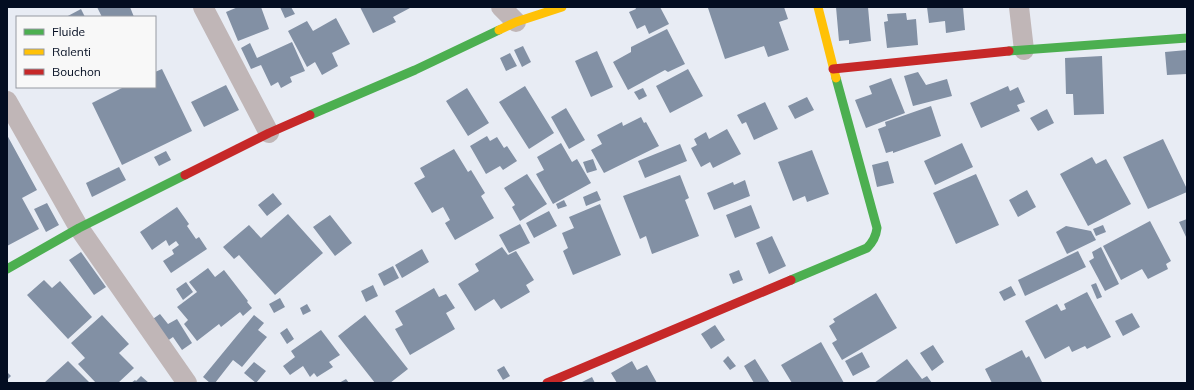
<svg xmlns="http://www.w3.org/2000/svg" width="1194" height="390" viewBox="0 0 1194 390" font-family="Mulish,sans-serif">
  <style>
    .building { fill: #8290a4 }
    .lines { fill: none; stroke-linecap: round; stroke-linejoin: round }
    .street { stroke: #c0b6b7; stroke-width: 20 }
    .fast { stroke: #4caf50; stroke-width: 9 }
    .slow { stroke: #ffc107; stroke-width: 9 }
    .jam { stroke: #c62828; stroke-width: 9 }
  </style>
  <rect width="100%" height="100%" fill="#e8ecf4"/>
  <path class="building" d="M97,7H130L134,17H102Z
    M238,7H261L269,29L238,41L226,12Z
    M280,7H291L295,14L285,18Z
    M360,7H410V8L393,17L396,22L373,33Z
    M635,7H660L669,24L649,34L645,25L637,29L629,12L636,9Z
    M710,7H784L788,19L779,22L789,50L768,57L764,46L725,59L708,8Z
    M836,7H868L871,41L849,44V40L839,41Z
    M927,7H963L965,30L946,33L945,21L929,23Z
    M81,9L85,17H66Z
    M906,13L907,20L916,19L918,45L887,48L884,22L888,21L887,14Z
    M336,18L350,44L332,53L338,66L322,75L315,62L307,67L288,31L307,21L313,31Z
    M667,29L685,64L668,72L665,70L628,90L613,62L631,52V47Z
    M292,42L305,71L290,77L292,82L281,88L278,82L271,86L261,65L251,69L241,48L250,43L257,58Z
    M523,46L531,62L522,67L514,50Z
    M1187,50V74L1167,75L1165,52Z
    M597,51L613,87L591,97L575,61Z
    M510,53L517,66L506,71L500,58Z
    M1102,56L1104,114L1074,115L1073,94H1066L1065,58Z
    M162,69L192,131L122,165L92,103L124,87H155V72Z
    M688,69L703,96L670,113L656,86Z
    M918,72L926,85L947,79L952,96L913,106L904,76Z
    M891,78L905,113L866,128L855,100L872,94L869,86Z
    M226,85L239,110L204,127L191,102Z
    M525,86L554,133L529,149L499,102Z
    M1008,86L1010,91L1018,87L1025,102L1017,105L1020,111L981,128L970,103Z
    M467,88L489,123L468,136L446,101Z
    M643,88L647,96L639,100L634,92Z
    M807,97L814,110L795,119L788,106Z
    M765,102L778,129L754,140L746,122L742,124L737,115Z
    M931,106L941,136L893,153V151L886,153L878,129L886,126L885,122Z
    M566,108L585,140L569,149L551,117Z
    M1047,109L1054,123L1038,131L1030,118Z
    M641,117L644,123L646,122L659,146L604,173L591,150L602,144L597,135L622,122L623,126Z
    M727,129L741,154L713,168L710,162L701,167L691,148L697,145L694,139L706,132L709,139Z
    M7,135L37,190L22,198L39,229L7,246Z
    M487,136L490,141L497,137L504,148L507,146L517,161L503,170L500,166L486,174L470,146Z
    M1163,139L1187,189V192L1148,209L1123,157Z
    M561,143L572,162L577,159L591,183L553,204L536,174L544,170L537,157Z
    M962,143L973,167L935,185L924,161Z
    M680,144L687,161L645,178L638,161Z
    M454,149L468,172L471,170L485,193L481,196L494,218L455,240L445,223L450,220L443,207L432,213L414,183L425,177L420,168Z
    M812,150L829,194L807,202L805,196L793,201L778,162Z
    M166,151L171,160L159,166L154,157Z
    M1092,157L1096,164L1106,159L1131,204L1088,226L1060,174Z
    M593,159L597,170L587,173L583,162Z
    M888,161L894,183L877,187L872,165Z
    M119,167L126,180L92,197L86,183Z
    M527,174L547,204L520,221L512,207L515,205L504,188Z
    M976,174L999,225L956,244L933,193Z
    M680,175L689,198L685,200L699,236L652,254L646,236L640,239L623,196Z
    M745,180L750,196L714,210L707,193L733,182L734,185Z
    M1027,190L1036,207L1018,217L1009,200Z
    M597,191L601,200L586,206L583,197Z
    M273,193L282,204L267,216L258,205Z
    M564,200L567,206L558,209L556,204Z
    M47,203L59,225L46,232L34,209Z
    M600,204L621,255L573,275L563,251L568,248L562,233L574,228L569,217Z
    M751,205L760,228L735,238L726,215Z
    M177,207L189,224L187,226L196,239L199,237L207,249L171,273L163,261L174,254L172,250L179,245L176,241L169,246L166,240L152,250L140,232Z
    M549,211L557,226L534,238L526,223Z
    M288,214L323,253L275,295L239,255L234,259L223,247L249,225L261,238Z
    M330,215L352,243L335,256L313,227Z
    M1187,219V239L1179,222Z
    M1150,221L1171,261L1166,264L1168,269L1148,279L1142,269L1121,280L1103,246Z
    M520,224L530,243L509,253L499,235Z
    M1103,225L1106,232L1096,236L1093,229Z
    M1066,226L1091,231L1096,240L1067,254L1056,232Z
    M772,236L786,266L769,274L756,243Z
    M502,247L508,255L516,251L534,280L526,285L530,292L501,309L494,299L475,311L458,284L479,271L475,264Z
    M1101,247L1119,284L1105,291L1089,261L1094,258L1092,252Z
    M422,249L429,262L402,278L395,265Z
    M1078,251L1086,267L1025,296L1018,280Z
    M81,252L106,287L94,295L69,260Z
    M393,266L399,278L384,286L378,274Z
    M208,268L215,277L224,270L248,301L247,302L252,308L243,316L240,312L221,327L219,324L197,341L184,324L188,320L177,307L197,292L189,282Z
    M739,270L743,280L733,284L729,274Z
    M44,280L52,288L60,281L92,317L68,339L27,295Z
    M186,282L193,292L183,300L176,289Z
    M1096,283L1102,297L1097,299L1091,285Z
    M373,285L378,296L366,302L361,291Z
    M1011,286L1016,295L1004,301L999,292Z
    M434,288L439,297L446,294L455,308L446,313L455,329L410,355L395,329L403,325L395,311Z
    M1087,292L1111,337L1087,349L1085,346L1072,352L1069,346L1045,359L1025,321L1057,304L1061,311L1066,309L1064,304Z
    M876,293L897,328L842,360L832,343L837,340L829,326L835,322L833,319Z
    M280,298L285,307L274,313L269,304Z
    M307,304L311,311L303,315L300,308Z
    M1132,313L1140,327L1123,336L1115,321Z
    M160,314L168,324L177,319L192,343L182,350L173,337L163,344L147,323Z
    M102,315L129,344L119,353L134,368L118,383H96L78,364L85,358L71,343Z
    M254,315L264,323L258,330L267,337L242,367L233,360L215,383H210L203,377Z
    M365,315L408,369L390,383H375L338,336Z
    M715,325L725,340L711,349L701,334Z
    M287,328L294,339L287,344L280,333Z
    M321,330L340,355L329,362L333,367L317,377L314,373L310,377L303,366L290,375L283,366L295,357L291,351Z
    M821,342L844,383H792L781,365Z
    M933,345L944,362L932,371L920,353Z
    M1022,350L1026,358L1029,356L1042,382L1039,383H992L985,369Z
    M862,352L870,367L853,376L845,361Z
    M728,356L736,366L730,370L723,361Z
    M755,359L770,383H754L744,366Z
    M907,359L922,379L927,376L932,383H874Z
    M68,361L90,383H44Z
    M632,361L637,370L647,365L657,383H617L611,373Z
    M254,362L266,371L256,383L244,373Z
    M504,366L510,376L503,380L497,370Z
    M7,372L11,376L7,380Z
    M141,376L149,383H131L135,380L136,381Z
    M592,377L595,383H580Z
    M346,379L349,383H339Z"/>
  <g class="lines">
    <path class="street" d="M203,7L269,133
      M501,7L516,22
      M1019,7L1024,50
      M7,101L79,228L187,383"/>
    <path class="fast" d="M1009,51L1187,38
      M310,115L415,70L499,30
      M7,269L79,228L185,175
      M791,280L867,248C873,242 876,237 877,228L836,78"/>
    <path class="slow" d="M818,7L836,78
      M499,30L516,22L562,7"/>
    <path class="jam" d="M833,69L1009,51
      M185,175L269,133L310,115
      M547,383L791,280"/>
  </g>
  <rect width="1194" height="390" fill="none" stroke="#030d21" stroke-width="16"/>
  <rect x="16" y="16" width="140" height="72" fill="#f8f8f8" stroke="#969aa2"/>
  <rect x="24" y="29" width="20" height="6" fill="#4caf50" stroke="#969aa2"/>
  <text x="52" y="36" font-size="12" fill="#030d21">Fluide</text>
  <rect x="24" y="49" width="20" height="6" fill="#ffc107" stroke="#969aa2"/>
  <text x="52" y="56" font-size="12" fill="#030d21">Ralenti</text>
  <rect x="24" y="69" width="20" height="6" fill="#c62828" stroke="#969aa2"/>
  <text x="52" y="76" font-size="12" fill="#030d21">Bouchon</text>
</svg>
